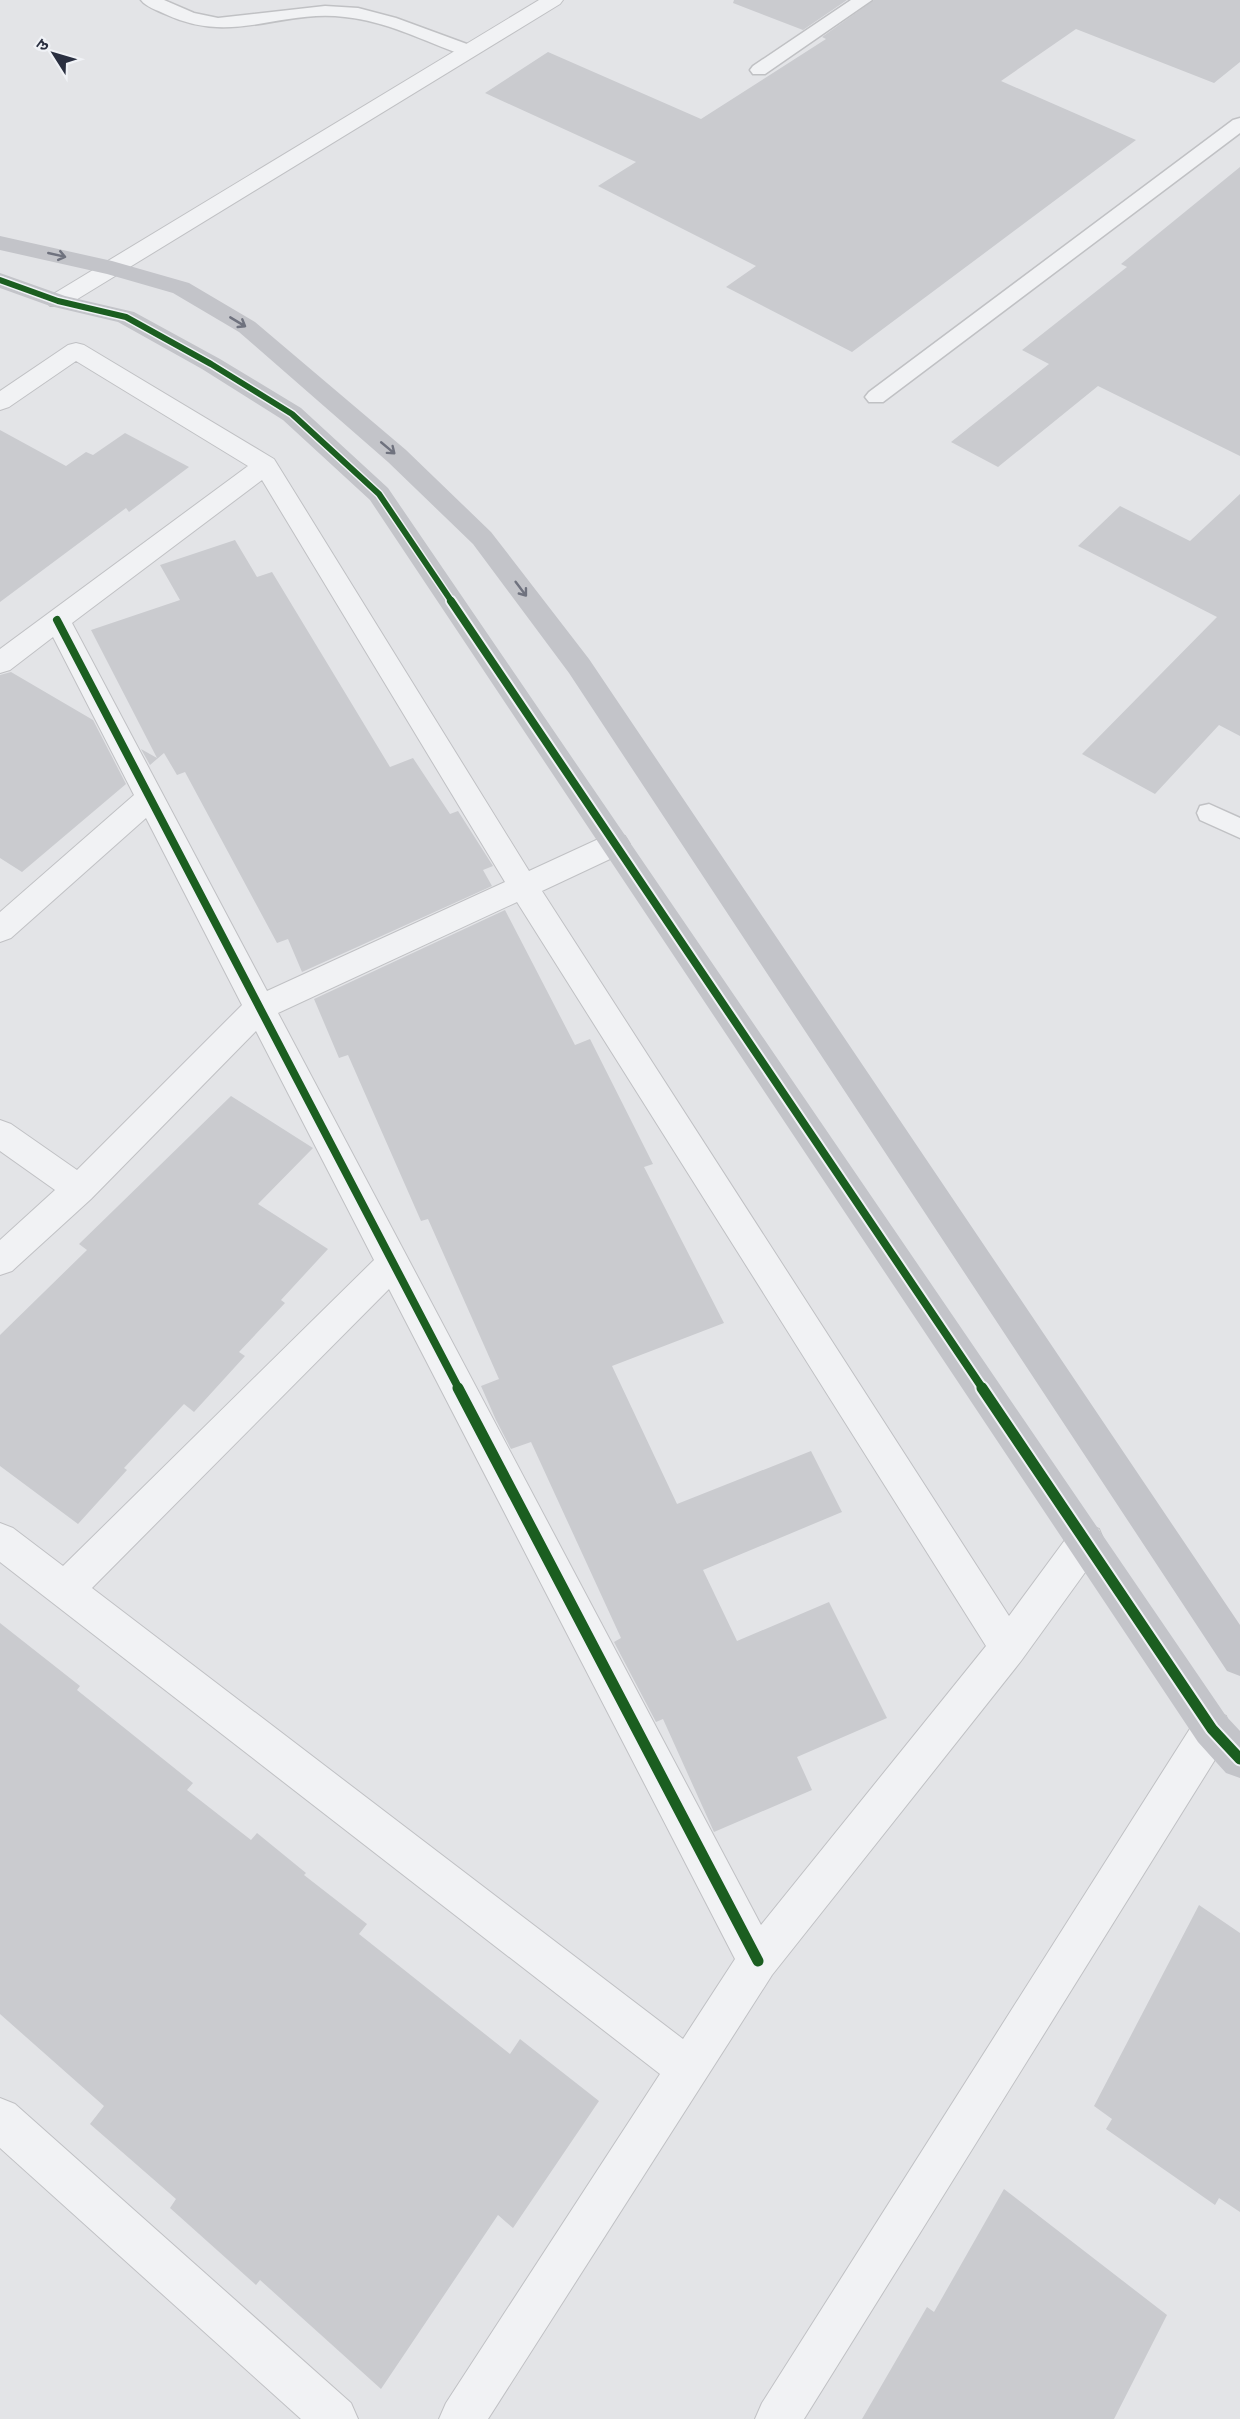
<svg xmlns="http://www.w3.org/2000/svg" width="1240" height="2419" viewBox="0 0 1240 2419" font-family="'Noto Sans','Noto Sans Devanagari',sans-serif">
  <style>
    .building { fill: #cacbcf }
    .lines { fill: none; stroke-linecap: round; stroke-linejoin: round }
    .lane-casing { stroke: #c0c1c4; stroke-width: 3 }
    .street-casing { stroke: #c0c1c4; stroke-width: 2 }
    .lane { fill: #f1f2f4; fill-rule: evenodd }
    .street { fill: #f1f2f4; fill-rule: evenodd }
    .secondary { fill: #c3c4c9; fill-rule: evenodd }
    .cycleway-far2-casing { stroke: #f0f2f6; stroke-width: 9 }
    .cycleway-far1-casing { stroke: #f0f2f6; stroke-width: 12 }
    .cycleway-casing { stroke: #f0f2f6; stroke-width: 15 }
    .cycleway-far2 { stroke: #1b5e20; stroke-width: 6 }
    .cycleway-far1 { stroke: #1b5e20; stroke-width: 8 }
    .cycleway { stroke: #1b5e20; stroke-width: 11 }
    .oneway { stroke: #6f727e }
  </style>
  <rect width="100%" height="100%" fill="#e3e4e7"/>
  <path class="building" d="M734,0H847L803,30L733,3Z
    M874,0H1240V62L1214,83L1076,29L1001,81L1136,140L852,352L726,287L756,266L598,186L636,162L485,93L548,52L701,119L826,39L822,37Z
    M1240,167V456L1098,386L998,467L951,442L1049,364L1022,350L1127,267L1121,264Z
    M0,430L66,466L86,452L93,455L125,433L189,467L129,512L126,508L0,602Z
    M1240,494V736L1219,725L1155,794L1082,754L1217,617L1078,546L1120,506L1190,541Z
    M235,540L257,577L272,572L390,767L413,758L450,814L458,811L493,866L483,870L492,886L302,972L288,939L277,943L185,772L177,775L164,753L150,765L141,749L157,758L91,630L180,600L160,565Z
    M11,672L93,720L126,784L22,872L0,858V675Z
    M505,910L575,1045L590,1039L653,1164L644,1167L724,1323L612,1366L677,1504L811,1451L842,1512L703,1570L737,1641L829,1602L887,1718L797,1757L812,1790L714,1832L663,1719L656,1722L614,1642L621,1638L531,1442L511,1449L496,1420L481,1386L499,1379L428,1219L421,1221L348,1055L339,1058L314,999Z
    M231,1096L313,1148L258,1204L328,1249L281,1300L285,1303L239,1352L245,1356L194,1412L184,1404L124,1468L127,1470L78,1524L0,1466V1335L87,1250L79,1244Z
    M0,1623L80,1686L77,1690L193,1783L187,1790L251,1840L257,1833L306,1873L304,1875L367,1924L359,1934L510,2054L520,2039L599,2101L513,2228L498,2215L381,2389L260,2280L256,2285L170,2208L176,2199L90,2124L104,2106L0,2014Z
    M1199,1905L1240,1933V2212L1219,2198L1215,2205L1106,2129L1112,2119L1094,2106Z
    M1004,2189L1167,2315L1114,2419H862L927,2307L934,2312Z"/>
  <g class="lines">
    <g class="lane-casing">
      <path id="lane" d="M141,0H164L194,13L218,18L325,6L358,8L396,18L475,47L478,51L469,56L463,55C424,41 386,21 345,17C279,9 233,46 165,14C157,10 146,7 141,0Z
        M851,0H872L765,74H753L750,70L753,66Z
        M1240,118V133L883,402H869L865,397L869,392L1233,120Z
        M1209,804L1240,818V838L1200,820L1197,813L1200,806Z"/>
    </g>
    <g class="street-casing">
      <path id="street" d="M539,0H563L560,4L66,306H50L46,301L50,296Z
        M76,343L84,345L274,459L529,871L605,836L615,833L625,836L630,844L625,852L542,891L1009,1616L1073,1529L1086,1524L1099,1529L1104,1541L1099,1553L1021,1661L772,1975L488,2419H439L446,2403L660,2074L0,1562V1523L13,1528L63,1566L374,1260L256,1031L91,1199L12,1271L0,1275V1240L55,1190L0,1151V1120L11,1124L77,1170L242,1005L146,818L11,938L0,942V912L134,795L53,637L10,670L0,673V649L248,466L76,361L9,407L0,410V391L68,345ZM262,480L505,882L267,991L72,623ZM517,902L986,1646L761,1925L278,1013ZM389,1289L735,1959L683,2039L92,1588Z
        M1212,1710L1226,1716L1231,1729L1226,1742L804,2419H755L762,2403L1198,1716Z
        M0,2098L15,2104L351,2403L358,2419H301L0,2148Z"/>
    </g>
    <use href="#lane" class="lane"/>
    <use href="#street" class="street"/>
    <path class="secondary" d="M0,236L112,261L189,283L255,322L406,450L491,532L589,659L1240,1625V1676L1227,1671L569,673L473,544L388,462L239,332L173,293L107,274L0,250Z
      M0,273L65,296L134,312L220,359L301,408L388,488L1226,1716L1240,1731V1778L1226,1773L1198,1742L370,500L283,420L202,369L118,322L50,306L0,288Z"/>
    <g class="cycleway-far2-casing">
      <path id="cycleway-far2" d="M0,280L58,301L126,317L211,364L292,414L379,494L452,602"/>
    </g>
    <g class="cycleway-far1-casing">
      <path id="cycleway-far1" d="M451,601L983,1389
        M57,620L459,1389"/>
    </g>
    <g class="cycleway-casing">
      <path id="cycleway" d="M458,1388L758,1961
        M982,1388L1212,1729L1240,1759"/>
    </g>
    <use href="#cycleway-far2" class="cycleway-far2"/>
    <use href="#cycleway-far1" class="cycleway-far1"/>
    <use href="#cycleway" class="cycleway"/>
  </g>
  <defs><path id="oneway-shaft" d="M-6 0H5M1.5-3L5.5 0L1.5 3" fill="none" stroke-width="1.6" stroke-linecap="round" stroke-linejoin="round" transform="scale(1.5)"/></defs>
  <g class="oneway">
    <use href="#oneway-shaft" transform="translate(57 255) rotate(13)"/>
    <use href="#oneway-shaft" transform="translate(238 322) rotate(31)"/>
    <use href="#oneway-shaft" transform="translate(388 448) rotate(40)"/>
    <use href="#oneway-shaft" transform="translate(521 589) rotate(53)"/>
  </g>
  <g transform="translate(54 54) rotate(307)" stroke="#f0f2f6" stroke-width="4.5" paint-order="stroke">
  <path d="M0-4.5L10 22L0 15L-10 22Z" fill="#2a2f40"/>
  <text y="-9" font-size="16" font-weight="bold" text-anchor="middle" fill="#2a2f40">उ</text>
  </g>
</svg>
